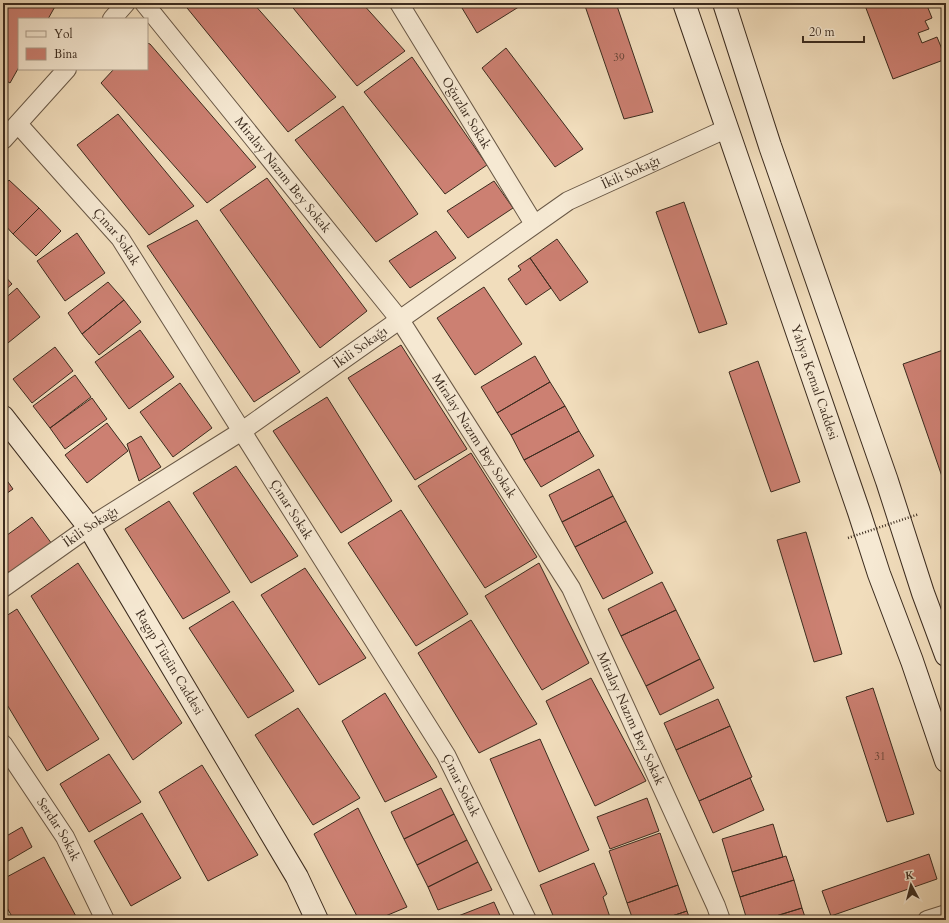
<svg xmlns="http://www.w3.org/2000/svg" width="949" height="923" viewBox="0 0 949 923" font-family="Cardo,serif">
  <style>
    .building { fill: #cc8072; stroke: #3c2c1f }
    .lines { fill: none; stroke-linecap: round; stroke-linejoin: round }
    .street-casing { stroke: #695846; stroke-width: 20 }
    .secondary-casing { stroke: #3c2c1f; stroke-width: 24 }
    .street { stroke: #f6e9d3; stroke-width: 18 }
    .secondary { stroke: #f6e9d3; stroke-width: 22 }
    .path-bridge { stroke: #3c2c1f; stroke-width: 2.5; stroke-dasharray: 1 2; stroke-linecap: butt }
    .labels { text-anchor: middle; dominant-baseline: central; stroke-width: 3; stroke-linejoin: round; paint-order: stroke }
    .number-label { font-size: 11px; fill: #604134 }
    .street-label { font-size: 13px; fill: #3c2c1f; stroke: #f6e9d3 }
  </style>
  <rect width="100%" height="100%" fill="#f1ddbc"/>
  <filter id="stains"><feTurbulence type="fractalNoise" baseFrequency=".005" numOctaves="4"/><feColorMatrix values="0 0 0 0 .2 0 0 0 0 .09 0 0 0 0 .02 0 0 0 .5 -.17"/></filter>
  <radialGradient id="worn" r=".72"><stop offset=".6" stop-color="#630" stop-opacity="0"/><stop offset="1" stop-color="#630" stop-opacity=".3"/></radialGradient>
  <path class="building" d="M3,3H57L48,19H19V67L10,83L3,79Z
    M183,3H253L336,97L288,132Z
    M289,3H362L405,51L357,86Z
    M459,3H525L477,33Z
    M584,3H616L653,112L624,119Z
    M864,3H926L932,18L925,21L929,29L918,33L922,43L937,37L946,59L893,79Z
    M147,43L150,44L256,167L207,203L101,83L114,69H147Z
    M506,48L583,149L555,167L482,68Z
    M412,57L487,165L445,194L364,92Z
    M343,106L418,214L376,242L295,140Z
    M118,114L194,206L149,235L77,145Z
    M267,178L367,311L320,348L220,210Z
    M9,180L39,208L13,234L3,223V187Z
    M494,181L513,208L468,238L447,211Z
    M684,202L727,324L699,333L656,212Z
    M39,208L61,231L36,256L13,234Z
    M197,220L300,372L254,402L147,246Z
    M436,231L456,258L410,288L389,261Z
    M77,233L105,273L65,301L37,261Z
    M557,239L588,282L560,301L530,258Z
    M530,258L551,288L526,305L508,279L521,270L518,266Z
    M3,274L12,284L3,292Z
    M108,282L124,300L82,334L68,313Z
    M484,287L522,344L475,375L437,318Z
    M17,288L40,317L3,347V300Z
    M124,300L141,322L99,355L82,334Z
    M140,330L174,377L129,409L95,362Z
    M401,345L467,449L415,480L348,378Z
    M55,347L73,371L32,403L13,379Z
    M946,349V488L903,364Z
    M535,356L550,382L497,413L481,387Z
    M758,361L800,482L771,492L729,372Z
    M75,375L91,397L50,428L33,406Z
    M550,382L565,406L511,435L497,413Z
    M180,383L212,428L173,457L140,412Z
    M327,397L392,501L341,533L273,431Z
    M92,398L107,419L65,449L50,428Z
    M565,406L579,431L524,460L511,435Z
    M107,423L128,451L87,483L65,455Z
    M579,431L594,456L541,487L524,460Z
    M141,436L161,467L139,481L127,444Z
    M471,453L537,557L485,588L418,486Z
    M236,466L298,556L251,583L193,493Z
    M599,469L613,496L562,522L549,495Z
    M3,475L13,489L3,496Z
    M613,496L626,521L575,547L562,522Z
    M169,501L230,592L183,619L125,529Z
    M401,510L468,614L416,646L348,543Z
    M32,517L52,544L10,574L3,565V538Z
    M626,521L653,573L603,599L575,547Z
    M806,532L842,654L814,662L777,540Z
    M78,563L182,723L133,760L31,596Z
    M539,563L589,663L542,690L485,596Z
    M305,568L366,658L319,685L261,595Z
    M662,582L676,610L621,636L608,609Z
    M233,601L294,691L248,718L189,628Z
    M17,609L99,739L47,771L3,698V618Z
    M676,610L700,659L646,686L621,636Z
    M471,620L537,724L479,753L418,653Z
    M700,659L714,688L660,715L646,686Z
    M591,678L646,781L595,806L546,701Z
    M873,688L914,814L887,822L846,697Z
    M385,693L437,777L385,802L342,721Z
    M718,699L730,726L676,750L664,723Z
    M298,708L360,798L313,825L255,735Z
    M730,726L752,777L699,801L676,750Z
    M540,739L589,850L539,872L490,759Z
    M109,754L141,802L89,832L60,784Z
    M202,765L258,855L208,881L159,792Z
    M750,778L764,810L713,833L699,801Z
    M441,788L454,814L404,839L391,812Z
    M647,798L659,831L610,849L597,817Z
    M358,808L407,907L376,920H359L314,834Z
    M142,813L181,878L131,906L94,841Z
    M454,814L467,840L417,865L404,839Z
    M773,824L783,857L732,872L722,839Z
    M22,827L32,847L3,864V838Z
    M660,833L678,885L627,903L609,851Z
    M467,840L478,862L428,887L417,865Z
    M929,854L937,879L831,916L822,891Z
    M786,856L794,880L740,897L732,872Z
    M44,857L78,920H14L3,901V879Z
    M478,862L492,890L438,910L428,887Z
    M594,863L607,894L603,897L611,920H555L540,885Z
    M794,880L802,908L763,920H747L740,897Z
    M678,885L687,911L660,920H633L627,903Z
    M494,902L502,920H448Z
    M802,908L806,920H763Z
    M687,911L690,920H660Z"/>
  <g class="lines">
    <g class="street-casing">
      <g id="street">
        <path id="s1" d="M144,3L400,320L571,588L716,906L721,920"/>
        <path id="s2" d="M399,3L534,224"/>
        <path d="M112,19L126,3"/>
        <path id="s3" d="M18,124L120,238L446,755L527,920"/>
        <path d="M3,140L67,69"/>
        <path id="s4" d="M3,588L89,527L242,431L568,201L728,128"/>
        <path id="s5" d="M3,744L65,837L105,920"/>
        <path d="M927,920L946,914"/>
      </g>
    </g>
    <g class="secondary-casing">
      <g id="secondary">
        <path id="s6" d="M684,3L859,512L879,574L912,661L946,761"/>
        <path d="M724,3L770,146L887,481L923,593L946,655"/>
        <path id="s7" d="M3,417L89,527L297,877L317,920"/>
      </g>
    </g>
    <use href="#street" class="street"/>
    <use href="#secondary" class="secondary"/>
    <path class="path-bridge" d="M848,538L919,514"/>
  </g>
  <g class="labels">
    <g class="number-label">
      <text x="619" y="57">39</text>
      <text x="880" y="756">31</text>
    </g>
    <g class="street-label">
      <text stroke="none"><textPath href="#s2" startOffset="129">Oğuzlar Sokak</textPath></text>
      <text stroke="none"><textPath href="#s4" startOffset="754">İkili Sokağı</textPath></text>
      <text stroke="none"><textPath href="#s1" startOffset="221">Miralay Nazım Bey Sokak</textPath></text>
      <text stroke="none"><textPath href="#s3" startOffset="150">Çınar Sokak</textPath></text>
      <text stroke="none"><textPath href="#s4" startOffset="431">İkili Sokağı</textPath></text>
      <text stroke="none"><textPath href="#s6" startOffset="401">Yahya Kemal Caddesi</textPath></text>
      <text stroke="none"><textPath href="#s1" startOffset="545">Miralay Nazım Bey Sokak</textPath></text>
      <text stroke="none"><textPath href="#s3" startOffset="474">Çınar Sokak</textPath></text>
      <text stroke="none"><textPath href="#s4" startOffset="107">İkili Sokağı</textPath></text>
      <text stroke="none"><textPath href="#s7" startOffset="297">Ragıp Tüzün Caddesi</textPath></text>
      <text stroke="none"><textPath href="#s1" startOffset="869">Miralay Nazım Bey Sokak</textPath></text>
      <text stroke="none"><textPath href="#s3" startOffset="798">Çınar Sokak</textPath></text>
      <text stroke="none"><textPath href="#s5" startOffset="102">Serdar Sokak</textPath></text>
    </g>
  </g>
  <rect width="949" height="923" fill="none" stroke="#f1ddbc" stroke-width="16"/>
  <rect x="4" y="4" width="941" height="915" fill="none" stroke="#3c2c1f" stroke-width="2"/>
  <rect x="8" y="8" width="933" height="907" fill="none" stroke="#3c2c1f"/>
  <rect x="18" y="18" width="130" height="52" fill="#f6e9d3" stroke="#ac9d8b"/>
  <rect x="26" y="31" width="20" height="6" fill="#f6e9d3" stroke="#ac9d8b"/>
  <text x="54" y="38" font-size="12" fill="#3c2c1f">Yol</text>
  <rect x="26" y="48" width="20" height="12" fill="#cc8072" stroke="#ac9d8b"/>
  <text x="54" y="58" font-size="12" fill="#3c2c1f">Bina</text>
  <g transform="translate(911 885) rotate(353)" stroke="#f6e9d3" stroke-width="3" paint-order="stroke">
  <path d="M0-3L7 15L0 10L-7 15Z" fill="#3c2c1f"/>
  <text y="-6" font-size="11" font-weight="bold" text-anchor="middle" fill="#3c2c1f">K</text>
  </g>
  <path d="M803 36v6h61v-6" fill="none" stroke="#3c2c1f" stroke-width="2"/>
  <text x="809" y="36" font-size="12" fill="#3c2c1f" stroke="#f6e9d3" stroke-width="3" paint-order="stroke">20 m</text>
  <rect width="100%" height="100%" filter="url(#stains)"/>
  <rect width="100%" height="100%" fill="url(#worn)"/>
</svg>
